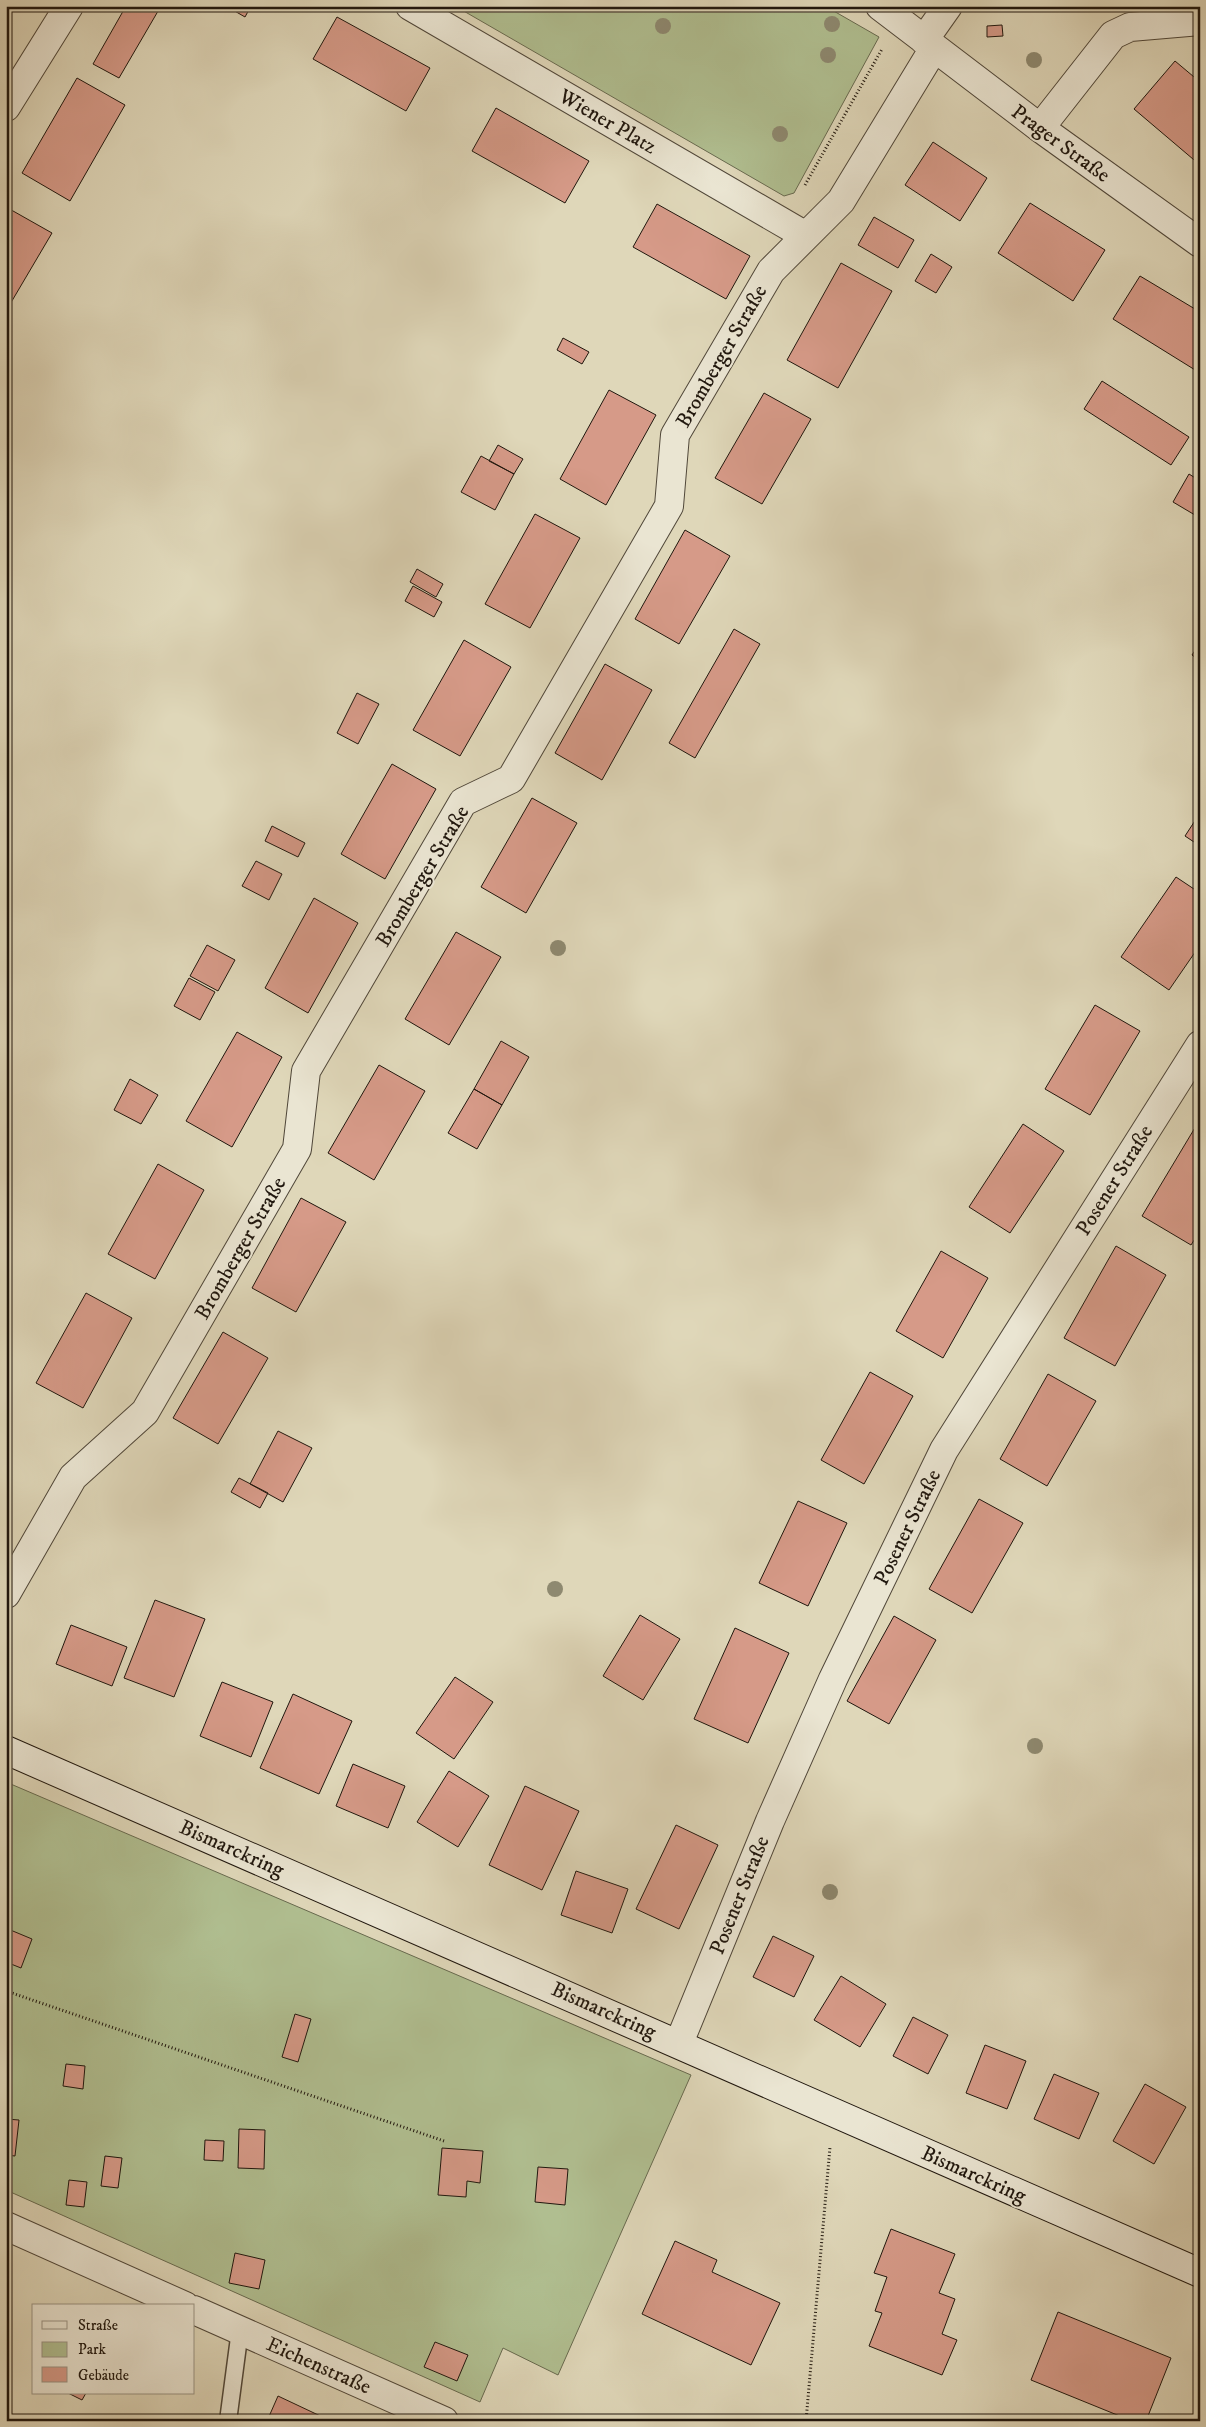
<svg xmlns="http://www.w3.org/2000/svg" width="1206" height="2427" font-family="'IM FELL DW Pica',serif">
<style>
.green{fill:#b0be90;stroke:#686a4f}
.building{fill:#d69a88;stroke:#20170e}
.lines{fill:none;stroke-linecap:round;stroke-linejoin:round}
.lane-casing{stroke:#504739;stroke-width:19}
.street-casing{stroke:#504739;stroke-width:30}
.secondary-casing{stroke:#20170e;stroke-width:30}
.path{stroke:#20170e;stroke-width:3;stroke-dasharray:1 2.5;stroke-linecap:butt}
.lane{stroke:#eae5d2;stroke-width:16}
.street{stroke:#eae5d2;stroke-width:28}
.secondary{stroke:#eae5d2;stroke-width:28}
.tree{fill:#8e8970}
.labels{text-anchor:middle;stroke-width:4;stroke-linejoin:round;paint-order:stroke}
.street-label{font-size:21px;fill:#20170e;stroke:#eae5d2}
</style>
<rect width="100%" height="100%" fill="#dfd7b9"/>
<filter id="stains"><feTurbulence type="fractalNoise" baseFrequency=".004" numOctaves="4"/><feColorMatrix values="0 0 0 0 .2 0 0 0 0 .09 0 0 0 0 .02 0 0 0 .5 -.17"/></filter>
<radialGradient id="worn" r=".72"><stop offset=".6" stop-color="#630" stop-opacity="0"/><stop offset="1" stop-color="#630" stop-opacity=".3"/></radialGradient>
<!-- green -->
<path class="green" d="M455 6H825L879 37 794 193 784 196Z
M6 1782 691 2075 558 2375 503 2348 480 2402 6 2190Z"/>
<!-- building -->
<path class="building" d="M126 6H161L119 78 93 64Z
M226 6H251L245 17Z
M337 17 430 68 406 111 313 59Z
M1002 25 1003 36 987 37V26Z
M1175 61 1200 82V165L1134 109Z
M77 78 125 105 70 201 22 173Z
M496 108 589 161 565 203 472 151Z
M933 142 987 178 960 221 905 185Z
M1030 203 1105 250 1073 301 998 253Z
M657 204 750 256 726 299 633 247Z
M6 207 52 233 6 311Z
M874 217 914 240 898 268 858 245Z
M931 254 952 267 936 293 915 281Z
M841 263 892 291 838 388 787 360Z
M1140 276 1200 312V373L1113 319Z
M563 338 589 352 582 364 557 350Z
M1102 381 1189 437 1171 465 1084 409Z
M609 390 656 415 606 505 560 479Z
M764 393 811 419 762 504 715 478Z
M498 445 523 459 514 474 489 461Z
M481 456 514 474 495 510 461 492Z
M1189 474 1200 481V518L1173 502Z
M535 514 580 538 530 628 485 604Z
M685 530 730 556 679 644 635 619Z
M417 569 443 584 436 597 410 582Z
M413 586 442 602 434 617 405 601Z
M734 629 760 644 695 758 669 743Z
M464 640 511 667 460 756 413 730Z
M1200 643V661L1192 655Z
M605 664 652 690 602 780 555 753Z
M357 693 379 704 358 744 337 733Z
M392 764 436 789 385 879 341 854Z
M532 798 577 823 526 913 481 887Z
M1200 813V846L1185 836Z
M272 826 305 843 298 857 265 841Z
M256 861 282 874 269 900 242 886Z
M1176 877 1200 893V945L1169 990 1121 957Z
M314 898 358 923 308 1013 265 988Z
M456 932 501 957 449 1045 405 1019Z
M207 945 235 960 218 991 190 976Z
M189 978 215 992 200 1020 174 1006Z
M1095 1005 1140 1031 1090 1115 1045 1089Z
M237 1032 282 1057 232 1147 186 1121Z
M501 1041 529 1057 502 1105 474 1089Z
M379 1065 425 1091 374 1180 328 1153Z
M130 1079 158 1095 141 1124 114 1110Z
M474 1089 502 1105 477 1149 448 1133Z
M1023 1124 1064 1151 1010 1233 969 1207Z
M1196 1126 1200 1129V1231L1191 1245 1142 1216Z
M158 1164 204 1190 155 1279 108 1254Z
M301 1198 346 1222 296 1312 252 1288Z
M1116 1246 1166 1275 1115 1366 1064 1338Z
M941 1251 988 1278 943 1358 896 1331Z
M86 1293 132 1318 83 1408 36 1383Z
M223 1332 268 1358 218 1444 173 1418Z
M870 1372 913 1396 864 1484 821 1460Z
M1048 1374 1096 1401 1047 1486 1000 1459Z
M278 1431 312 1448 283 1502 250 1484Z
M239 1478 268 1493 260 1508 231 1492Z
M979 1499 1023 1523 972 1613 929 1589Z
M798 1501 847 1523 808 1606 759 1583Z
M155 1600 205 1619 174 1697 124 1678Z
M640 1615 680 1639 643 1700 603 1676Z
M894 1616 936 1640 889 1724 847 1701Z
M71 1625 127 1647 112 1686 56 1664Z
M735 1628 789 1653 748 1743 694 1719Z
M455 1677 493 1702 454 1759 416 1733Z
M222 1682 273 1702 251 1757 200 1736Z
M293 1694 352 1721 319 1794 260 1768Z
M353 1764 405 1786 388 1828 336 1806Z
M449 1771 489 1796 458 1847 417 1822Z
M525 1786 579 1811 542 1890 489 1865Z
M676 1825 718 1845 679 1929 636 1909Z
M576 1871 628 1889 612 1933 561 1915Z
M8 1929 32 1939 21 1968 6 1962Z
M773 1936 814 1956 794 1997 753 1977Z
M841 1976 886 2004 860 2047 814 2020Z
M295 2014 311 2019 298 2062 282 2057Z
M913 2017 948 2035 928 2074 893 2056Z
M985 2045 1026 2061 1007 2109 966 2093Z
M66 2064 85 2066 83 2089 63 2086Z
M1054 2074 1099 2093 1079 2139 1034 2119Z
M1145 2084 1186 2107 1154 2164 1113 2141Z
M6 2119 19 2120 15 2156 6 2155Z
M239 2129 265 2130 264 2169 238 2168Z
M205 2140 224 2141 223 2161 204 2160Z
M442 2148 483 2151 480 2183 467 2181 466 2197 438 2195Z
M105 2156 122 2158 118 2188 101 2186Z
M538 2167 568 2169 565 2205 535 2202Z
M69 2180 87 2182 84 2207 66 2205Z
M891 2229 955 2254 939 2293 955 2299 942 2334 957 2340 942 2375 869 2346 882 2313 875 2311 887 2277 874 2273Z
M675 2241 717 2260 712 2272 780 2303 751 2365 642 2314Z
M235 2253 265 2260 259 2289 229 2283Z
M1058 2312 1171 2358 1146 2421H1132L1031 2380Z
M435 2342 468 2355 457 2381 424 2367Z
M68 2393H86L82 2400Z
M278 2396 331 2421H267Z
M1169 2417 1190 2421H1168Z"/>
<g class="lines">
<!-- lane casing -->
<g class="lane-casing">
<path id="lane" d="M228 2421 240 2330"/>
</g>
<!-- street casing -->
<g class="street-casing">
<path id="street" d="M410 6 806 236
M880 6 1040 128 1200 243
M924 40 948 6
M6 107 69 6
M1040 128 1113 35 1130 27 1200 21
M6 1594 73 1477 145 1412 297 1149 306 1071 463 802 511 779 669 506 675 435 771 271 841 201 934 48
M679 2043 770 1821 833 1679 944 1450 1200 1045
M6 2226 185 2306
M194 2310 444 2421"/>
</g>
<!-- secondary casing -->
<g class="secondary-casing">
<path id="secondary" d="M6 1750 1200 2273"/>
</g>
<!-- path -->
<path class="path" d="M805 185 882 49
M6 1991 444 2141
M806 2421 830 2147"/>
<!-- lane -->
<use href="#lane" class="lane"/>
<!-- street -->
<use href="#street" class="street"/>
<!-- secondary -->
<use href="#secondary" class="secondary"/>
</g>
<!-- trees -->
<g class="tree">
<circle cx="832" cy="24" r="8"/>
<circle cx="663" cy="26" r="8"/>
<circle cx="828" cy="55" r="8"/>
<circle cx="1034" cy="60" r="8"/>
<circle cx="780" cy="134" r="8"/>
<circle cx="558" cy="948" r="8"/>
<circle cx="555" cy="1589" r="8"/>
<circle cx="1035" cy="1746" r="8"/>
<circle cx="830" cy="1892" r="8"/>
</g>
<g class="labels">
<!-- street labels -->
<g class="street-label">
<text transform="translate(608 121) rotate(30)" y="7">Wiener Platz</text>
<text transform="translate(1061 143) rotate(36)" y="7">Prager Straße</text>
<text transform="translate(721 356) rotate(-60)" y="7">Bromberger Straße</text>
<text transform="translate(422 876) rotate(-59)" y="7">Bromberger Straße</text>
<text transform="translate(1114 1180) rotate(-58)" y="7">Posener Straße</text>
<text transform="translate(240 1248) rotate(-60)" y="7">Bromberger Straße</text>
<text transform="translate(907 1527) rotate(-64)" y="7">Posener Straße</text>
<text transform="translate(232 1848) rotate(24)" y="7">Bismarckring</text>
<text transform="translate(739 1895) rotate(-68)" y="7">Posener Straße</text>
<text transform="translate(604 2010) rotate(24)" y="7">Bismarckring</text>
<text transform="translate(974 2174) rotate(24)" y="7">Bismarckring</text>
<text transform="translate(319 2365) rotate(24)" y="7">Eichenstraße</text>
</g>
</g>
<!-- margin -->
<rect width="1206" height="2427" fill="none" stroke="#dfd7b9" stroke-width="25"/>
<rect x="8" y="8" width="1191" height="2412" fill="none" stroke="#20170e" stroke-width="2.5"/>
<rect x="12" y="12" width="1181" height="2402" fill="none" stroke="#20170e"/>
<!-- legend -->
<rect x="32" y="2304" width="162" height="90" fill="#eae5d2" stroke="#999384"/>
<rect x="42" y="2321" width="25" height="8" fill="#eae5d2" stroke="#999384"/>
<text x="78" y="2330" font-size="15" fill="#20170e">Straße</text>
<rect x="42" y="2342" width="25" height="15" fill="#b0be90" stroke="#999384"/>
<text x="78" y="2354" font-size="15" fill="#20170e">Park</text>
<rect x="42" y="2367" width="25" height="15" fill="#d69a88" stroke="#999384"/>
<text x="78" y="2380" font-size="15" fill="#20170e">Gebäude</text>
<rect width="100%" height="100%" filter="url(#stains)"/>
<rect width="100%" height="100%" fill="url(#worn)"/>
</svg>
